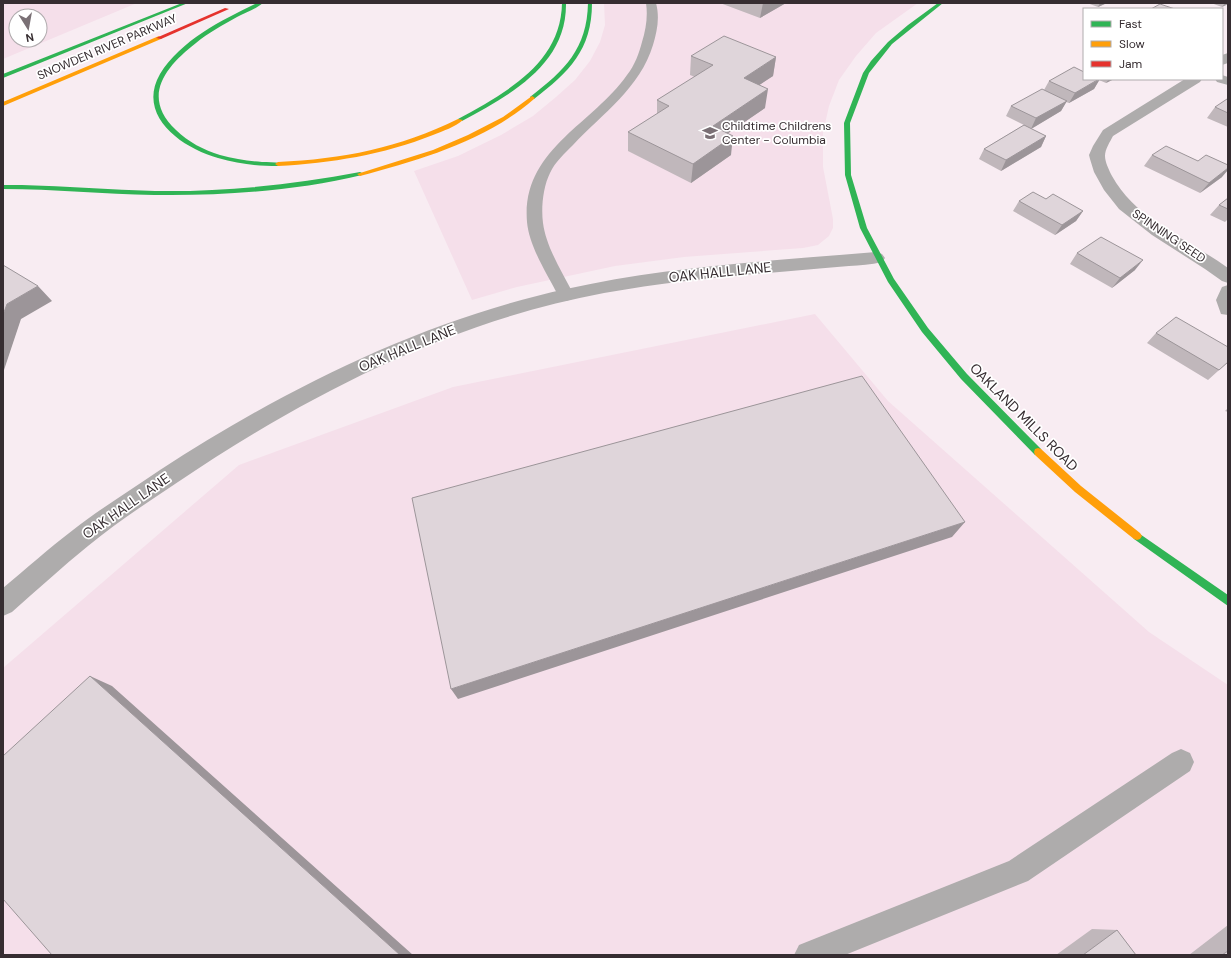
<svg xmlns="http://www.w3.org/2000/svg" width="1231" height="958" font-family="'DM Sans',sans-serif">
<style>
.built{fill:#f5dfea;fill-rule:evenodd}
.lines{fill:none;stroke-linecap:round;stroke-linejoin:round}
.lane{fill:#aeacac;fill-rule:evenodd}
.street{fill:#aeacac;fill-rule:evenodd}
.fast{fill:#30b455;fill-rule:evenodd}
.slow{fill:#ff9f0a;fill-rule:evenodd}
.jam{fill:#e5322d;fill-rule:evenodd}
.wall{fill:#c0b7bb}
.shaded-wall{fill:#9c9599}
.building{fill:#dfd5da;stroke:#9c9599}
.labels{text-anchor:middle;stroke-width:3.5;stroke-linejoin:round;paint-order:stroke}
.far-street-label{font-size:12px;fill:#362d31;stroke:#fff}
.far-poi-label{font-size:12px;fill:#362d31;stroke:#fff;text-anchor:start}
.street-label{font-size:14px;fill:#362d31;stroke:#fff}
</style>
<rect width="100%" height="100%" fill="#f8ecf2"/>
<!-- built -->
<path class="built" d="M3 3H137L3 59ZM16 16H40V40H16Z
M604 3H918L876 33 856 56 839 80 829 106 823 133V167L833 219V228L829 236 818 245 803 248 684 257 615 266 517 287 472 300 414 171 458 156 501 135 533 116 556 97 575 80 590 61 600 42 605 25Z
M815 314 888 401 1149 632 1228 685V955H3V668L239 465 453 387Z"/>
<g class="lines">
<!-- lane -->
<path class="lane" d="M646 3H656C660 18 657 31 653 45 640 88 603 113 573 145 565 153 555 162 550 173 543 187 541 208 543 223 546 247 563 274 574 295L572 299 566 301 560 299 558 295C547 274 529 246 527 222 521 150 592 125 627 75 635 65 639 53 642 42 646 29 648 16 646 3Z
M1181 749 1190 753 1194 762 1190 771 1028 881 845 955H794L799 945 1009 861 1172 753Z"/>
<!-- street -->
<path class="street" d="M1228 53V63L1222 65V55Z
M1222 75 1228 77V85L1217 82 1215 79H1222Z
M1185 79H1202L1200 82 1113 136C1110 142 1105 149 1105 156 1105 162 1109 170 1112 176 1137 221 1188 239 1228 268V283L1222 281 1205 269 1152 235 1119 209 1104 190 1094 172 1090 159 1089 155 1093 146 1103 130Z
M876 252 882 254 885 258 882 262C871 265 860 265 849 266 829 268 810 269 791 271 728 276 666 282 604 293 448 322 305 396 175 484 145 504 116 523 88 546 62 567 37 590 12 612L3 616V588C26 569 49 548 73 530 101 508 131 490 160 470 285 389 420 321 566 289 668 266 772 261 876 252Z
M1228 285V315L1221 314 1216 300 1222 287Z"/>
<!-- fast -->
<path class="fast" d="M182 3H188L3 78V74Z
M257 3H263C256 9 245 13 237 17 223 25 208 33 196 43 165 67 141 97 176 130 188 142 204 150 220 155 234 159 248 161 262 162 268 162 274 162 280 163V165L278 166C257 166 238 164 218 158 182 148 136 116 160 74 181 40 222 20 257 3Z
M562 3H566C567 65 510 95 462 121H458V119C505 93 561 64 562 3Z
M588 3H592C592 50 569 72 534 99H530V97C565 70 587 49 588 3Z
M938 3H943L892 44 869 73 850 123 851 175 867 228 894 279 928 328 967 374 1041 449 1042 452 1041 455H1035L961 379 922 332 888 282 860 228 845 175 844 123 863 73 871 61 888 42 908 25Z
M360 172 362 173V175C295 191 223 196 154 195 104 194 54 189 3 189V185H22C67 186 111 190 155 191 224 192 292 185 360 172Z
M1137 532 1228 595V606L1134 539 1132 536 1134 533Z"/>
<!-- slow -->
<path class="slow" d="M159 36 162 38 161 39 3 106V102Z
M532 96 535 98 534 99C486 141 420 160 360 176L357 174 433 150 468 135 503 117Z
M458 119 463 120C455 127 443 131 433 135 383 155 331 163 278 166L275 164 278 162C343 159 399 148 458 119Z
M1038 448 1041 449 1081 486 1140 533 1142 536 1140 539 1137 540 1134 539 1075 492 1035 455 1034 452 1035 449Z"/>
<!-- jam -->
<path class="jam" d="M225 8 229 9 161 39 156 38Z"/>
</g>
<!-- wall -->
<path class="wall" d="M720 3H786L760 18Z
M1087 3H1107L1098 7Z
M1211 3H1228V4L1222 7Z
M691 56 776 57 773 76 759 85 765 108 728 133 731 155 691 183 628 151V132L657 114V100L695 77 690 75Z
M1084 79H1114L1106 83 1099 80 1094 89 1069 103 1066 102 1061 111 1031 129 1046 136 1041 147 1001 171 979 159 984 149 1024 125 1006 116 1011 106 1044 90 1049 81Z
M1228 100V127L1207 118 1215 107Z
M1152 155 1198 161 1222 177 1200 193 1144 166Z
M1228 198V220H1227L1225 222 1210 215 1219 205Z
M1046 199 1083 211 1076 221 1055 235 1013 211 1019 201Z
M1077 253 1135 270 1112 288 1070 264Z
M1156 333 1228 362 1208 380 1147 343Z
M1228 408V412L1225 411Z
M1228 925V955H1189Z
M1092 929 1117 930 1136 955H1056Z"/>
<!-- shaded-wall -->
<path class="shaded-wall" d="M763 3H786L760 18Z
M1100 3H1107L1098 7Z
M1225 3H1228V4L1222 7Z
M776 57 773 76 741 97 744 78Z
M1100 79 1094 89 1069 103 1075 93Z
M1109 79H1114L1106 83Z
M768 89 765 108 711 145 713 126Z
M1067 101 1061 111 1031 129 1036 118Z
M733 136 731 155 691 183 693 164Z
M1046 136 1041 147 1001 171 1006 160Z
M1228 168V170L1222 177 1200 193 1209 183Z
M1083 211 1076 221 1055 235 1062 225Z
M1143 260 1135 270 1112 288 1120 278Z
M38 286 52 301 21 319 3 373V315L7 304Z
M965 522 952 537 458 699 451 689Z
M90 676 112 686 413 955H400Z"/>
<!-- building -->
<path class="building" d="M1160 4 1175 9H1151Z
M724 36 776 57 744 78 768 89 713 126 733 136 693 164 628 132 669 106 657 100 713 65 691 56Z
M1074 67 1084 72V79H1099L1075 93 1049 81Z
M1042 89 1067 101 1036 118 1011 106Z
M1227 99 1228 100V113L1215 107Z
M1024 125 1046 136 1006 160 984 149Z
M1166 146 1198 161 1206 155 1228 165V168L1209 183 1152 155Z
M1033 192 1046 199 1053 194 1083 211 1062 225 1019 201Z
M1228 198V209L1219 205Z
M1101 237 1143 260 1120 278 1077 253Z
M3 265 38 286 7 304 3 315Z
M1176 317 1228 347V362L1219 370 1156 333Z
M862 376 965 522 451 689 412 498Z
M90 676 400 955H52L3 899V756Z
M1117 930 1136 955H1083Z
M1228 951V955H1222Z"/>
<!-- icons -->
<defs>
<g id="school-bare" transform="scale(1.2)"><path d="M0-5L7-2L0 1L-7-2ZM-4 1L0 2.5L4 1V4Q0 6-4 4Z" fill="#7a7075" stroke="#fff" stroke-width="2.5" paint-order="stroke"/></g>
</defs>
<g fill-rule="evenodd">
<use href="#school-bare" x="710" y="133"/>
</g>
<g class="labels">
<!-- far-street labels -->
<g class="far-street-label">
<text transform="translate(107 47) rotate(-23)" y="4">SNOWDEN RIVER PARKWAY</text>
<text transform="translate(1169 236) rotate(34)" y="4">SPINNING SEED</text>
</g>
<!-- far-poi labels -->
<g class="far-poi-label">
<text x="722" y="130">Childtime Childrens<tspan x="722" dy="14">Center - Columbia</tspan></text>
</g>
<!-- street labels -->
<g class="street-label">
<text transform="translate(720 272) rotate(-6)" y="5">OAK HALL LANE</text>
<text transform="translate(407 348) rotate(-22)" y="5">OAK HALL LANE</text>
<text transform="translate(1024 417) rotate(45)" y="5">OAKLAND MILLS ROAD</text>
<text transform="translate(126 506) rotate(-35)" y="5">OAK HALL LANE</text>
</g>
</g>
<!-- border -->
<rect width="1231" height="958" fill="none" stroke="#362d31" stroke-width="8"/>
<!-- legend -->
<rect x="1083" y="8" width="140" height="72" fill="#ffffff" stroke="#afabad"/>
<rect x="1091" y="21" width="20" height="6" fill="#30b455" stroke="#afabad"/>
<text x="1119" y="28" font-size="12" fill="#362d31">Fast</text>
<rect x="1091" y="41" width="20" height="6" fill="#ff9f0a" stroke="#afabad"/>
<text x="1119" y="48" font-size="12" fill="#362d31">Slow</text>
<rect x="1091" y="61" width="20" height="6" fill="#e5322d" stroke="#afabad"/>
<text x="1119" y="68" font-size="12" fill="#362d31">Jam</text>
<!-- north arrow -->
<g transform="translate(28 28) rotate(169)"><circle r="19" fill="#ffffff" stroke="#afabad"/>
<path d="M0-3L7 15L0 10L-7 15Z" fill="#7a7075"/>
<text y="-6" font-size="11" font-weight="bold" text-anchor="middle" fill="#362d31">N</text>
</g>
</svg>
